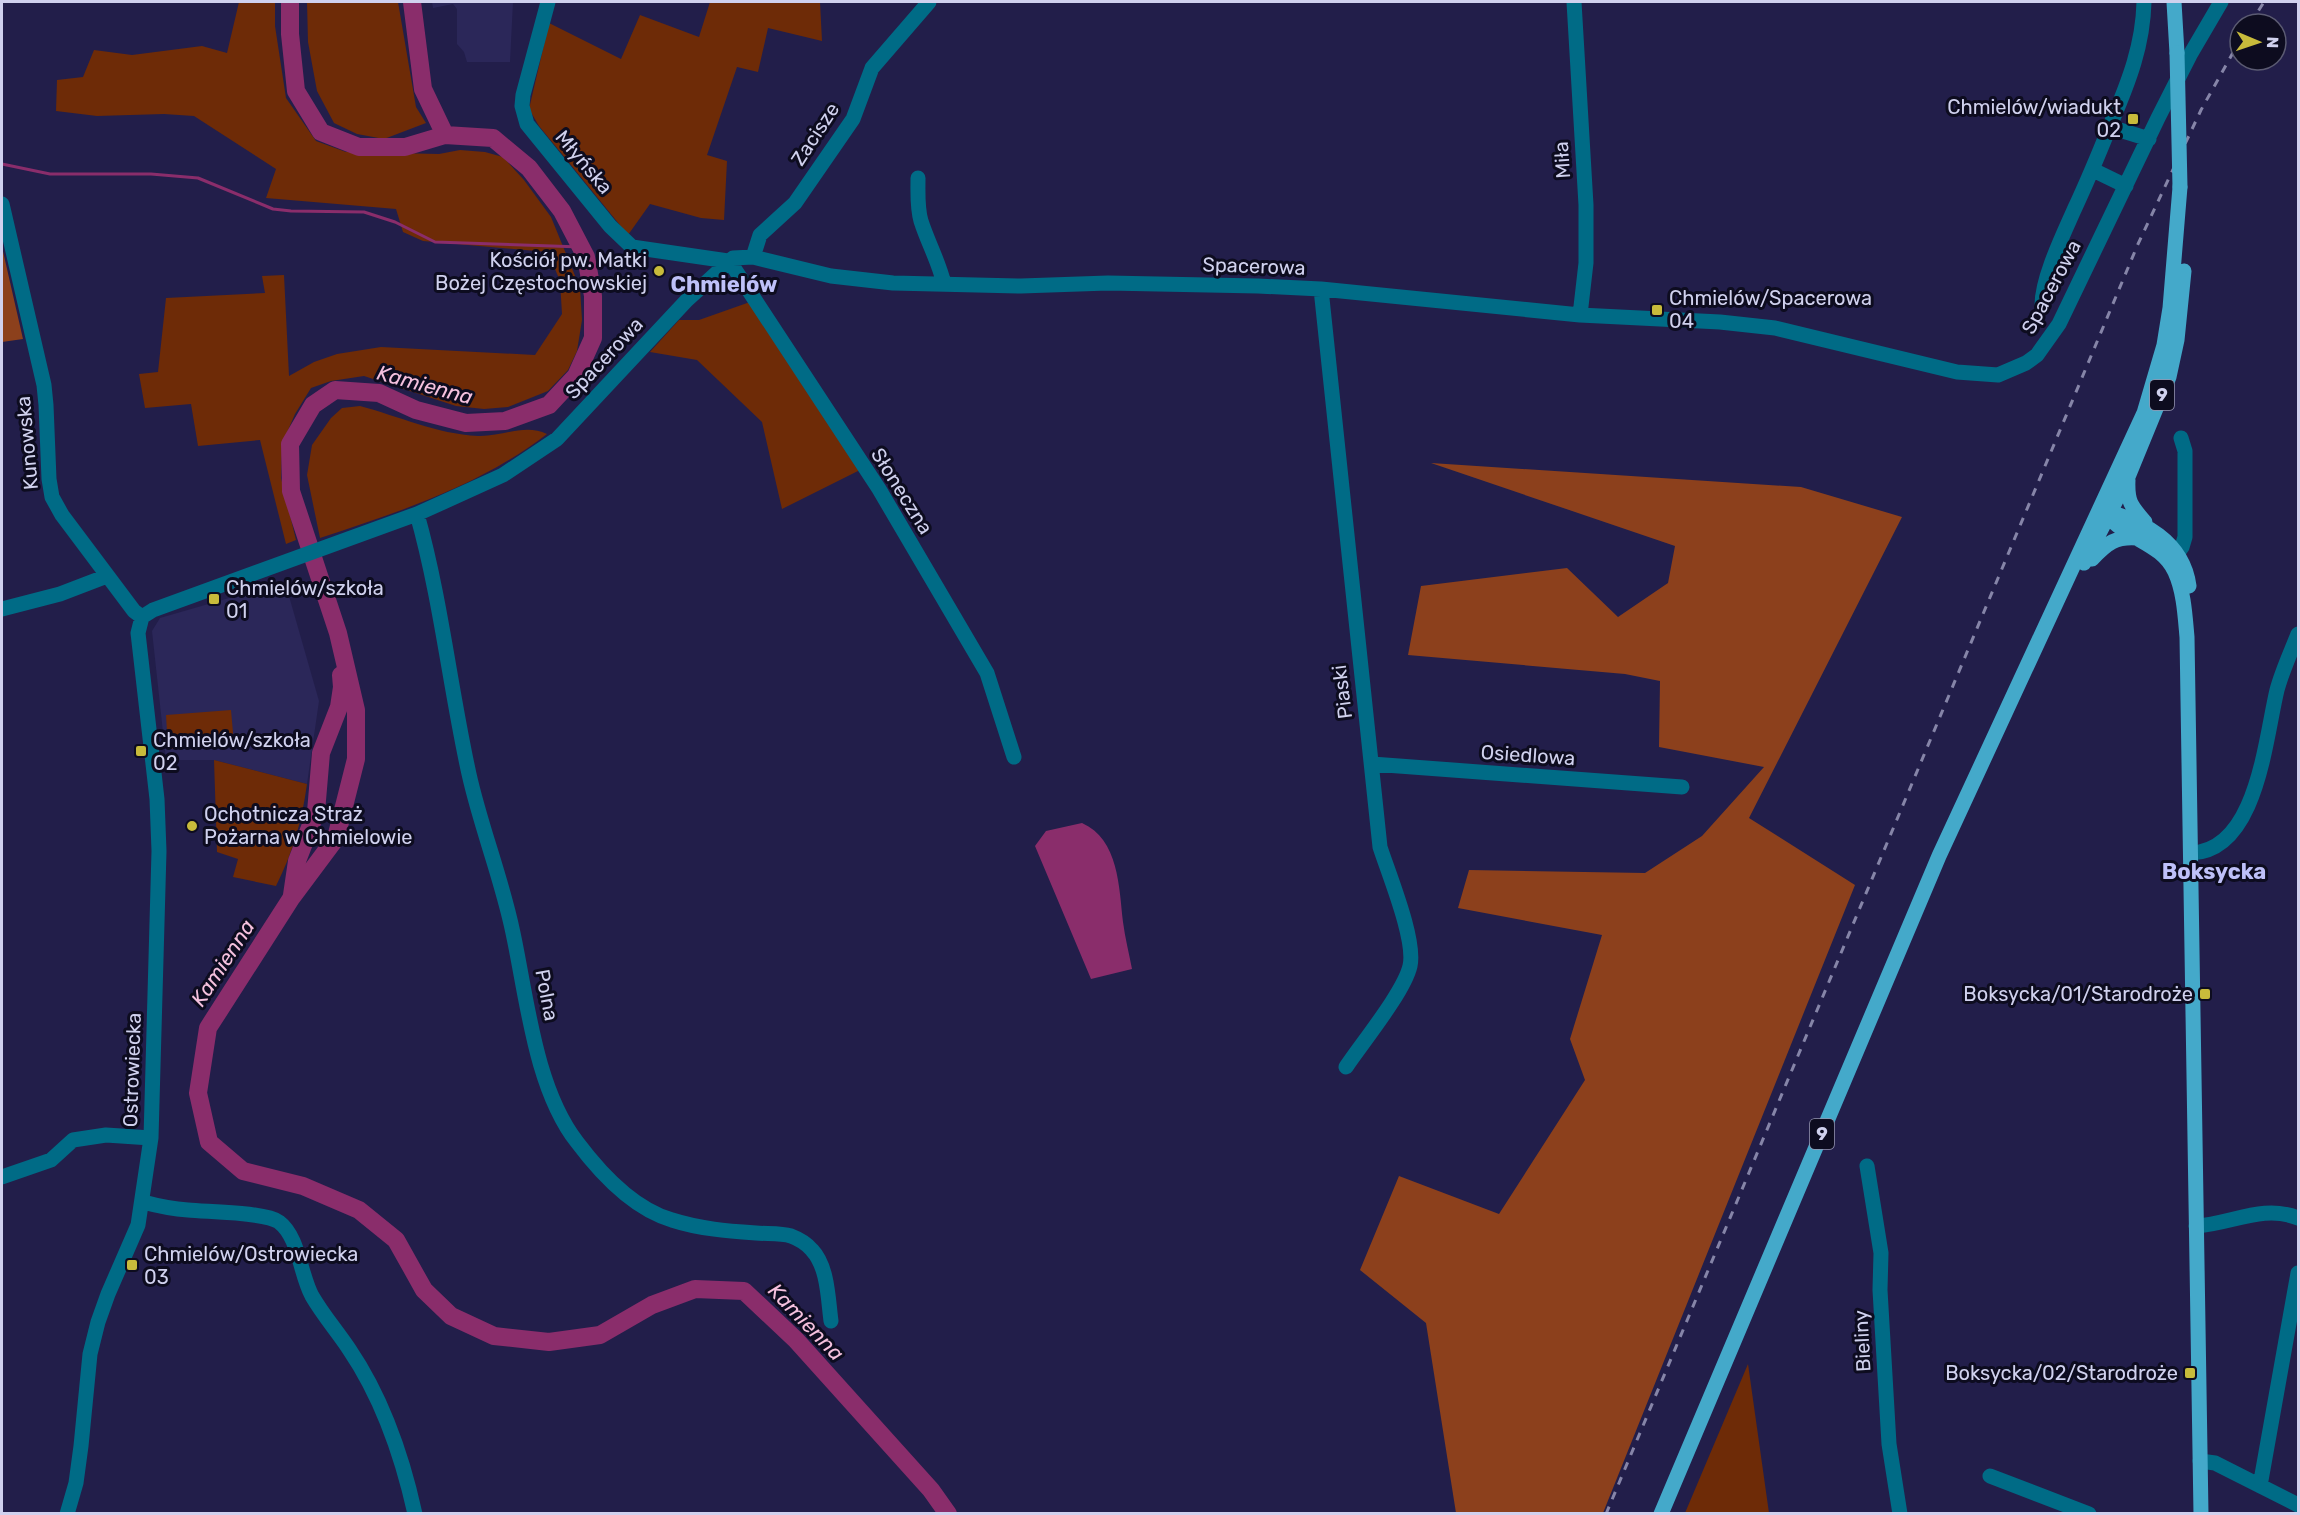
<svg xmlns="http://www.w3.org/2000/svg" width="2300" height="1515" font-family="Rubik,sans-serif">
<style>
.built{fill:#2b2759}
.green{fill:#6e2b07}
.forest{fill:#8c401c}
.water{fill:#8a2d6b}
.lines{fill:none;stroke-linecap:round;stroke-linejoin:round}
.stream{stroke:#8a2d6b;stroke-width:3}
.river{stroke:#8a2d6b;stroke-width:18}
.minor{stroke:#006b86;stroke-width:15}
.major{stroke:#44a9ca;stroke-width:15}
.rail{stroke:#8685a8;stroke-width:3;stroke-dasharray:8 8;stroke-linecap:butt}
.major-bridge{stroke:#44a9ca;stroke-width:15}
.poi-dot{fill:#c8bb3b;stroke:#0d0c1f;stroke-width:2}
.labels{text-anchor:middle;stroke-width:6;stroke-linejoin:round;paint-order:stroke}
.shield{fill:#0d0c1f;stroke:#9696b0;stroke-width:1.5}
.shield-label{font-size:18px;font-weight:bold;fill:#d0d1ee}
.poi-label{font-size:20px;fill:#d0d1ee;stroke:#0d0c1f;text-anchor:start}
.street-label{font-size:20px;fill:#d0d1ee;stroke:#0d0c1f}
.water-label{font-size:21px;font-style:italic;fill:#f5c1de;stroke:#0d0c1f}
.quarter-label{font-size:22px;font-weight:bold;fill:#bec0f8;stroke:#0d0c1f}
</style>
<rect width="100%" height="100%" fill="#221e4a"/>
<!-- built -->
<path class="built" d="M432 2H513L510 62H467L464 52 457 44V9L453 4 433 8Z
M285 582 319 701 307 784 214 760H166L152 631 160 618Z"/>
<!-- green -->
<path class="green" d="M239 2H275V26L286 98 316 141 346 152 439 154 460 150 485 152 503 157 524 180 551 217 580 288 582 320 577 351 568 370 548 391 508 407 484 409 456 406 364 376 331 381 311 388 295 414 282 444 281 478 296 540 286 544 260 440 198 446 191 404 145 408 139 374 158 372 166 298 265 293 262 276 284 275 289 376 314 362 337 354 381 347 535 355 562 314 560 281 548 252 423 241 403 232 396 209 266 198 276 169 194 116 164 114 97 116 56 111 57 80 83 77 94 50 132 55 202 46 227 53Z
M307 2H398L416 107 426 123 384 139 357 134 334 123 317 91 308 42Z
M710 2H820L822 41 768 28 758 72 737 67 707 155 727 161 724 220 701 218 650 204 628 235 539 126 529 109 549 23 621 59 640 15 699 37Z
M750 302 860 470 782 509 762 422 697 360 650 352 679 320H699Z
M360 406C398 416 437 434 478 436 501 437 525 423 547 434 478 487 401 511 320 538L307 475 312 445 331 418 342 408Z
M231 710 234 744 168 749 166 715Z
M214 760 307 784C302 821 293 852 276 886L233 877 238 859 217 852Z
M1748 1364 1769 1513H1685Z"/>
<!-- forest -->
<path class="forest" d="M2 247 23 339 2 342Z
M1431 463 1801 487 1902 517 1749 818 1855 885 1603 1513H1456L1426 1323 1360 1270 1399 1176 1499 1214 1585 1080 1570 1039 1602 935 1458 908 1469 870 1645 873 1702 836 1764 767 1659 747 1660 681 1625 674 1408 655 1421 586 1567 568 1618 617 1668 583 1675 546Z"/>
<!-- water -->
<path class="water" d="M1082 823C1119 839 1119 888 1123 922 1125 938 1129 953 1132 969L1091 979 1035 846 1046 831Z"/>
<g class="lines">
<!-- stream -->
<path class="stream" d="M2 164 50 174H151L198 178 273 209 291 211 364 212 395 222 435 242 581 247"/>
<!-- river -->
<path class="river" d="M290 2V34L296 91 321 132 359 147H405L445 135
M412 2 423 89 445 135 493 138 529 168 562 211 586 257 593 296V338L576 376 549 405 505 421 466 423 416 410 379 393 335 390 313 405 290 444 291 491 338 633 356 710V759L336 838 292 897 208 1028 198 1093 209 1142 243 1171 303 1186 359 1210 396 1240 424 1290 451 1316 494 1336 549 1342 600 1335 652 1305 695 1289 744 1291 796 1340 931 1490 948 1514
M292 895 297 861 316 812 321 753 339 707 342 687 341 675"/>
<!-- minor -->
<path class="minor" d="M548 2 523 95 522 106 527 124 610 226 632 247 728 261 734 268 879 489 987 673 1014 757
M1574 2 1586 205V263L1580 315
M2110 127 2149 139
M2093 170 2126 186
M918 178C918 192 917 208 921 221 928 243 939 262 944 284
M2 204 44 385 46 405 49 479 52 497 62 515 134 611 142 617
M753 257 760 235 795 203 853 119 872 68 929 2
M1321 289 1380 847C1389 875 1416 940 1410 966 1404 992 1362 1043 1346 1067
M2042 305C2042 278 2063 235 2074 210 2088 180 2100 151 2112 121 2129 81 2143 45 2144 2
M417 514C441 599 450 688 469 774 481 828 502 879 513 933 527 998 535 1088 577 1142 601 1174 634 1209 672 1220 700 1229 728 1231 756 1233 767 1234 781 1233 791 1236 799 1239 807 1244 812 1250 828 1267 828 1299 831 1321
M2170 563 2182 547 2185 537V451L2181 438
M2 609 60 594 107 576
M142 617 153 610 417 514 503 475 557 439 687 300 733 258 753 257 831 276 893 283 1021 286 1108 283 1258 286 1321 289 1580 315 1720 322 1775 328 1957 372 1998 375 2026 363 2037 355 2059 324 2158 118 2190 55 2221 2
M1372 764 1682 787
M2191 853C2257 851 2265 740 2277 690 2282 671 2291 652 2298 634
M1867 1166 1881 1253 1880 1290 1889 1444 1900 1514
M2 1177 51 1160 73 1140 106 1135 151 1138
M143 1202C158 1206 173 1209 188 1210 208 1212 265 1212 279 1222 299 1237 300 1274 312 1296 323 1315 337 1331 349 1349 383 1399 402 1455 415 1514
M2196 1226C2231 1224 2263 1204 2298 1218
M2200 1461 2215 1463 2298 1505
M1990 1476 2089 1514
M2260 1486 2298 1273
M67 1514 76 1483 81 1446 90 1354 98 1322 108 1294 138 1225 151 1138 159 851 157 799 138 633 142 617"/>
<!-- major -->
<path class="major" d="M2174 2 2177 53
M2128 480C2127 502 2131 506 2145 522
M2100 509C2108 516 2115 525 2125 531 2143 543 2165 550 2175 572 2184 592 2185 615 2187 637L2201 1514
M2103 510C2143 521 2183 541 2189 586
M2092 559C2107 543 2116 536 2138 538
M2084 563 2128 477 2169 377 2177 340 2184 271
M1661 1514 1939 856 2144 413 2164 345 2170 308 2180 187"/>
<!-- rail -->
<path class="rail" d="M2250 24 2264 2
M1606 1514 2138 244 2201 110 2240 40"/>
<!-- major-bridge -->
<path class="major-bridge" d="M2177 53 2180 187"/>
</g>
<!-- markers -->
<g class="poi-dot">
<rect x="2127" y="113" width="12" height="12" rx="3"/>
<circle cx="659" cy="271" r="6"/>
<rect x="1651" y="304" width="12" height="12" rx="3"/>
<rect x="208" y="593" width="12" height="12" rx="3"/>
<rect x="135" y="745" width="12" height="12" rx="3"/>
<circle cx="192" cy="826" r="6"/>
<rect x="2199" y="988" width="12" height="12" rx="3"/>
<rect x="126" y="1259" width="12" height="12" rx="3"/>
<rect x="2184" y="1367" width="12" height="12" rx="3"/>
</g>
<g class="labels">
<!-- shield labels -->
<g class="shield">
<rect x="2150" y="380" width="24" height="30" rx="4.5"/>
<rect x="1810" y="1119" width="24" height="30" rx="4.5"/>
</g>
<g class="shield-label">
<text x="2162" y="401">9</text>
<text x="1822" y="1140">9</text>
</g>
<!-- poi labels -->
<g class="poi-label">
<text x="2121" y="114" text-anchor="end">Chmielów/wiadukt<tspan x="2121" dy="23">02</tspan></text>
<text x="647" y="267" text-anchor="end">Kościół pw. Matki<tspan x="647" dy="23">Bożej Częstochowskiej</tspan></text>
<text x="1669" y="305">Chmielów/Spacerowa<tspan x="1669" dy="23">04</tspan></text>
<text x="226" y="595">Chmielów/szkoła<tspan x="226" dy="23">01</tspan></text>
<text x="153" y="747">Chmielów/szkoła<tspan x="153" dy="23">02</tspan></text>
<text x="204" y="821">Ochotnicza Straż<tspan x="204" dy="23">Pożarna w Chmielowie</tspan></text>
<text x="2193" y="1001" text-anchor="end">Boksycka/01/Starodroże</text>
<text x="144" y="1261">Chmielów/Ostrowiecka<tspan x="144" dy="23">03</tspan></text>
<text x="2178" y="1380" text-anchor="end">Boksycka/02/Starodroże</text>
</g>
<!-- street labels -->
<g class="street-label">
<text transform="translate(815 134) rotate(-57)" y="7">Zacisze</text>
<text transform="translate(1562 160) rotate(-94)" y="7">Miła</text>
<text transform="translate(584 162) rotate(50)" y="7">Młyńska</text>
<text transform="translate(1254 266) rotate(2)" y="7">Spacerowa</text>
<text transform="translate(2051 287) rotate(-62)" y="7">Spacerowa</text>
<text transform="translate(604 358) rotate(-47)" y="7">Spacerowa</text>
<text transform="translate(27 443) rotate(-95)" y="7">Kunowska</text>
<text transform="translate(902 491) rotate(58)" y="7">Słoneczna</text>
<text transform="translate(1342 692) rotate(-97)" y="7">Piaski</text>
<text transform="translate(1528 755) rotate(4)" y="7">Osiedlowa</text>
<text transform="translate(547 995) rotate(79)" y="7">Polna</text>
<text transform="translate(132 1070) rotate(-88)" y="7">Ostrowiecka</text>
<text transform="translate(1862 1341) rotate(-93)" y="7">Bieliny</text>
</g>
<!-- water labels -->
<g class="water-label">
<text transform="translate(425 385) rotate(15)" y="7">Kamienna</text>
<text transform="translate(223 963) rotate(-57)" y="7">Kamienna</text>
<text transform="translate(806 1322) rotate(46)" y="7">Kamienna</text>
</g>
<!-- quarter labels -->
<g class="quarter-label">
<text x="724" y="292">Chmielów</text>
<text x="2214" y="879">Boksycka</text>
</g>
</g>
<!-- border -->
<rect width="2300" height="1515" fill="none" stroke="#d0d1ee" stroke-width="6"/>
<!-- north arrow -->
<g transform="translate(2258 42) rotate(92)"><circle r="28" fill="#0d0c1f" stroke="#5b5b72" stroke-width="1.5"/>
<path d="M0-4.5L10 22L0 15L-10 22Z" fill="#c8bb3b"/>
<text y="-9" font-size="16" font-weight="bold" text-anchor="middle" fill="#d0d1ee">N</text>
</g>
</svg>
